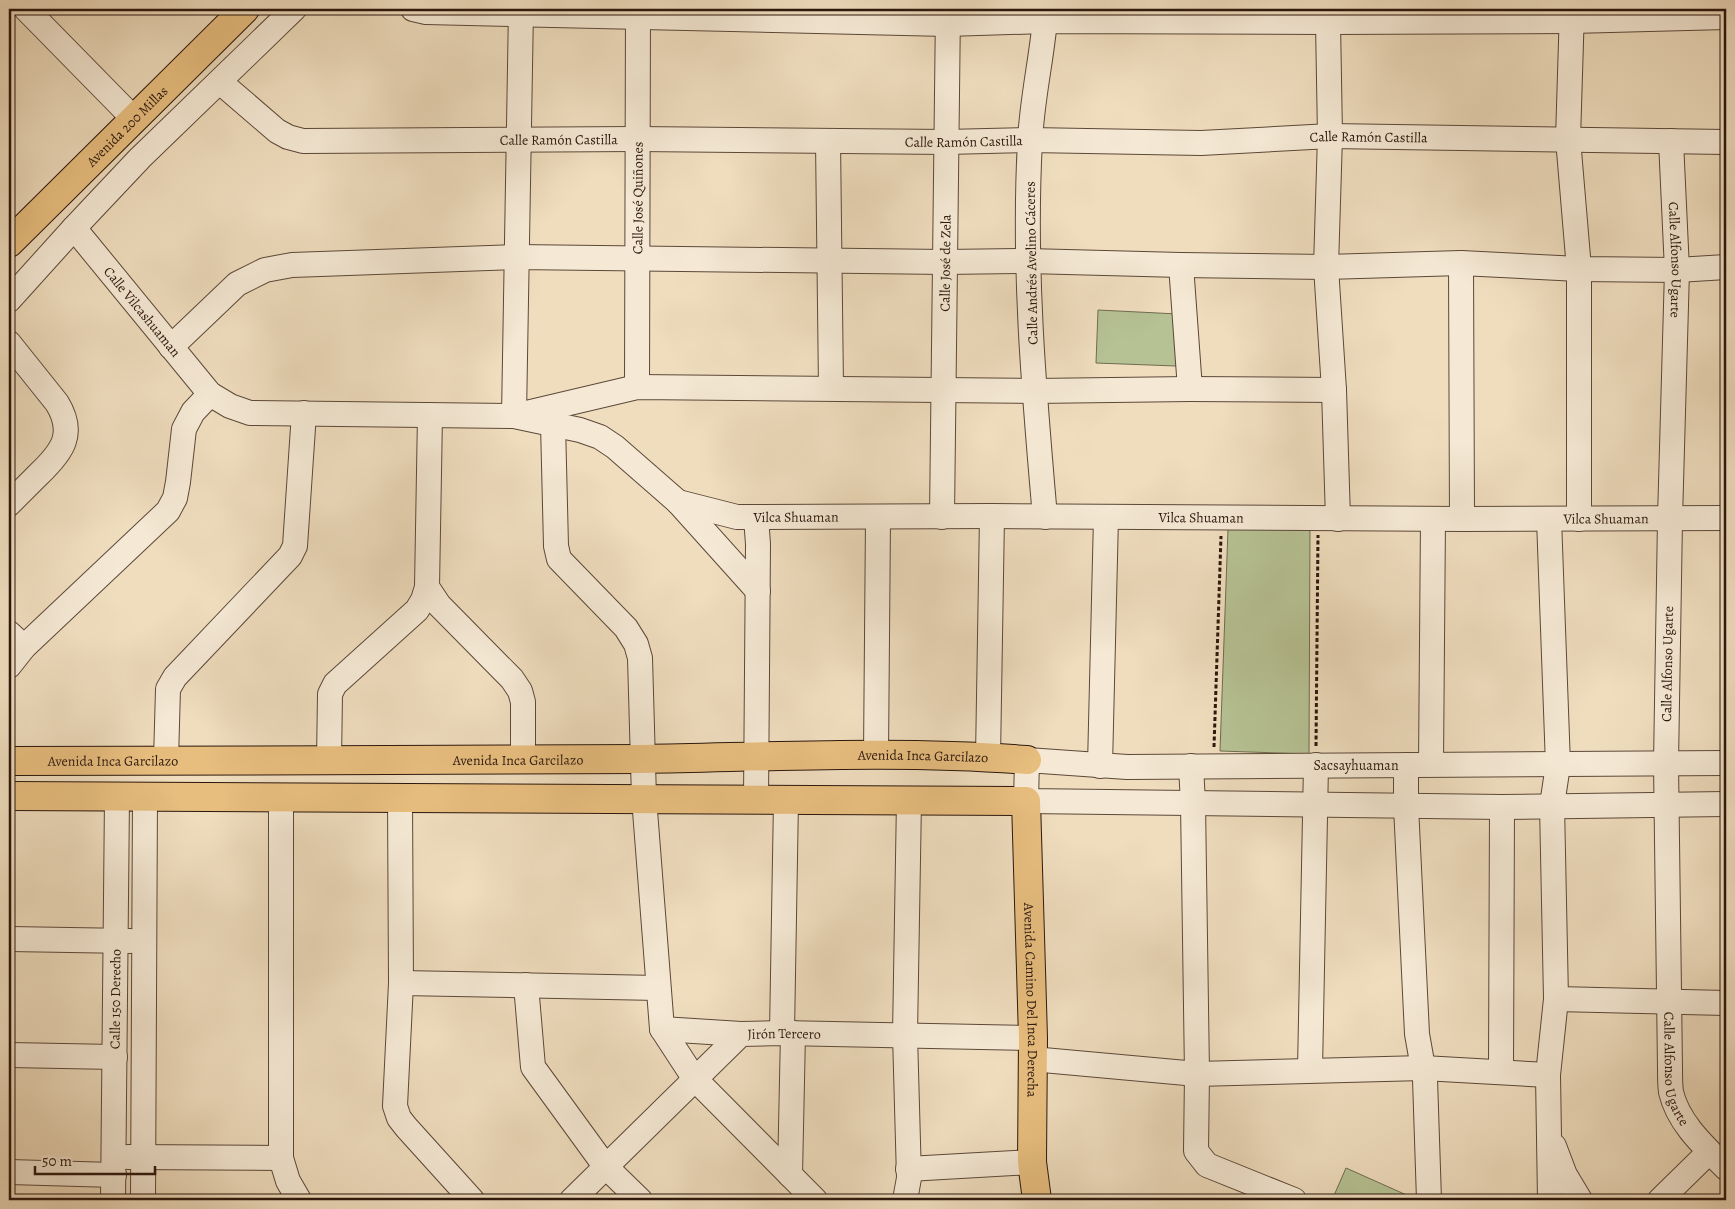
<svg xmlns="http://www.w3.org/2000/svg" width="1735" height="1209" font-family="Alegreya,serif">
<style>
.green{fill:#b6c294;stroke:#706c50}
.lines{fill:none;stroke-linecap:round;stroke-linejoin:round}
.minor-casing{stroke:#5c4839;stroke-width:26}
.major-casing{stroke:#2b170d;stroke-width:30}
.path{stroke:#2b170d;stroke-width:3;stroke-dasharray:4 2.5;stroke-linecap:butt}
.minor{stroke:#f5e9d5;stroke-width:24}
.major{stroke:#e8be7f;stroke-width:28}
.labels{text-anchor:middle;stroke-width:4.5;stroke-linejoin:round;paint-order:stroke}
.street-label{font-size:14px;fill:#2b170d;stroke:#f5e9d5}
</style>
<rect width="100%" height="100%" fill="#efddbe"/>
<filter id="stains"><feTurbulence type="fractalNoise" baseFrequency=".004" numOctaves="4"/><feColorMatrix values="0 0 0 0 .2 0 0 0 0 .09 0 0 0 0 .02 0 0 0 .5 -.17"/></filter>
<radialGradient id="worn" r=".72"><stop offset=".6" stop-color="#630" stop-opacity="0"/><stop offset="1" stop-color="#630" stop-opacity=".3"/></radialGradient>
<!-- green -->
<path class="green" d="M1098 310 1178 314 1176 366 1096 363Z
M1310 528 1309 754 1220 751 1228 529Z
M1346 1168 1411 1197 1409 1200H1332Z"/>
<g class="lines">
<!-- minor casing -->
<g class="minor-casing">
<g id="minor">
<path d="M26 9 134 119"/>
<path d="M413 9 426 12 947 24 1045 21 1328 22 1572 21 1726 17"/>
<path d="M521 9 514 416 637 387 1034 391 1190 389 1334 390"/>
<path d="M1572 9 1568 139 1579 269V519"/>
<path d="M1328 22 1330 136 1326 267 1334 390 1338 519"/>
<path id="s1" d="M220 82 277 131 288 137 303 141 637 139 946 142 1030 140 1201 143 1330 136 1726 142"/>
<path d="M828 141 831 388"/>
<path id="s2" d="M1671 141 1677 270 1670 519 1666 764 1670 1069C1670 1076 1670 1085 1671 1092 1678 1123 1705 1147 1726 1168"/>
<path id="s3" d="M74 228 210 394 230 406 250 413 514 416 580 430 600 437 615 447 678 502 758 591"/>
<path d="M1461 263 1462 519"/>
<path d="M1181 265 1190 389"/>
<path d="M9 300 74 228 140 158 294 9"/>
<path d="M9 343 57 403C76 434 62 452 39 474 29 484 19 494 9 504"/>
<path d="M171 347 237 284 265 270 292 265 516 257 945 262 1028 261 1181 265 1326 267 1461 263 1579 269 1677 270 1726 267"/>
<path id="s4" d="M637 387 638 9"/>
<path d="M430 415 427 587 439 605 512 679 520 691 523 702V759"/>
<path d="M553 424 556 546 559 559 626 628 636 644 640 658 644 798 662 1029 694 1078 815 1200"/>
<path id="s5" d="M678 502 737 517 992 516 1462 519 1726 518"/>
<path d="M756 517 758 544 756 800"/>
<path id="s6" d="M942 517 948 9"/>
<path d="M1045 517C1034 392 1023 266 1030 141 1032 97 1043 53 1046 9"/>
<path d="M1549 519 1558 765 1552 805 1556 999 1548 1075 1550 1200"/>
<path d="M9 633 24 647"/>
<path d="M9 666 24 647 168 511 175 498 178 482 184 429 193 412 210 394"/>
<path d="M876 755 878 517"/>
<path d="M988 757 992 516"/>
<path d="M166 760 168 689 175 677 290 556 295 546 304 413"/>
<path d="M329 760 330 694 335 684 417 610 423 600 427 587"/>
<path d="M1726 763 1127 767 1027 760 1026 801 1502 807 1726 804"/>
<path d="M1431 764 1433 519"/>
<path d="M1406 765V806L1417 1034 1425 1079 1429 1200"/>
<path d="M1100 766 1106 517"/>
<path d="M1191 766 1193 803 1197 1074 1196 1151 1207 1165 1294 1200"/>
<path d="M281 797V1158L288 1181 299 1200"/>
<path d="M400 798 401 983 395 1106 399 1118 406 1127 472 1200"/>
<path d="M9 939 130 941"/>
<path d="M401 983 658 988"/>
<path d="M526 985 533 1067 605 1166 640 1200"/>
<path d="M1556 999 1726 1003"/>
<path d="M662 1029 741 1034"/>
<path d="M782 1033 786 800"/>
<path d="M9 1055 115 1057"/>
<path d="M1032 1059 1197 1074 1423 1068 1548 1075"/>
<path d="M1310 1070 1316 765"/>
<path d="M1501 1071 1502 807"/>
<path d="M1554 1146 1565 1175 1580 1200"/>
<path d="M128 1157 281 1158"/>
<path d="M908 1169 1032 1162"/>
<path d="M9 1172 114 1175"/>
<path d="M790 1175 793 1033"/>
<path id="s7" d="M113 1200 117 797"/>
<path d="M143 1200 145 797"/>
<path id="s8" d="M572 1200 741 1034 782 1033 1033 1038"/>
<path d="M905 1200 909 1178 905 1035 909 800"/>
<path d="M1660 1200 1709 1152"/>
</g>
</g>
<!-- major casing -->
<g class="major-casing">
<g id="major">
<path id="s9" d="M9 243 245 9"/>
<path id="s10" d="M9 761C220 760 432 761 643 759 771 757 899 750 1027 760"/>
<path id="s11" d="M9 796 1026 801 1033 1038 1032 1162 1037 1200"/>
</g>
</g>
<!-- path -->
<path class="path" d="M1316 746 1318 535
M1214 747 1221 536"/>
<!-- minor -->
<use href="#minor" class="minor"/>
<!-- major -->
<use href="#major" class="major"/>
</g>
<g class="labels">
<!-- street labels -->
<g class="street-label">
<text dy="5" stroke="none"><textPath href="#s9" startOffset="166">Avenida 200 Millas</textPath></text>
<text dy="5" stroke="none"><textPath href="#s1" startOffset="1169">Calle Ramón Castilla</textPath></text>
<text dy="5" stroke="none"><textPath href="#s1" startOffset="359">Calle Ramón Castilla</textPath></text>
<text dy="5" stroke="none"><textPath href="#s1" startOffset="764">Calle Ramón Castilla</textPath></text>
<text dy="5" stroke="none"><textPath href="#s4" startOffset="189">Calle José Quiñones</textPath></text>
<text dy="5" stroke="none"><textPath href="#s2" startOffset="119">Calle Alfonso Ugarte</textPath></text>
<text dy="5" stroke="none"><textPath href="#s6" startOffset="254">Calle José de Zela</textPath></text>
<text transform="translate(1031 263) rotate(-91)" y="5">Calle Andrés Avelino Cáceres</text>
<text dy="5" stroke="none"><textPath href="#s3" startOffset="108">Calle Vilcashuaman</textPath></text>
<text dy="5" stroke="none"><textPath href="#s5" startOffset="120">Vilca Shuaman</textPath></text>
<text dy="5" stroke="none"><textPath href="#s5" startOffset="525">Vilca Shuaman</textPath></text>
<text dy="5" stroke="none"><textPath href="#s5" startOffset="930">Vilca Shuaman</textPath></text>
<text transform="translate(1667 664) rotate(-89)" y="5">Calle Alfonso Ugarte</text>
<text dy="5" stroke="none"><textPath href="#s10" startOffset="914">Avenida Inca Garcilazo</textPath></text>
<text dy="5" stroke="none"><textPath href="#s10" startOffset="509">Avenida Inca Garcilazo</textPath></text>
<text dy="5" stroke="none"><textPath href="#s10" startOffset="104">Avenida Inca Garcilazo</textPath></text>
<text x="1356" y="770">Sacsayhuaman</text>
<text dy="5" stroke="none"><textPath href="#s7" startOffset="201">Calle 150 Derecho</textPath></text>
<text dy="5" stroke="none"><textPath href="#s11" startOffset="1216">Avenida Camino Del Inca Derecha</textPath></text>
<text dy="5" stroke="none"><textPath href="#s8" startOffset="280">Jirón Tercero</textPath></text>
<text dy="5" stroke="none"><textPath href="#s2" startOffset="929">Calle Alfonso Ugarte</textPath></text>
</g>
</g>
<!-- margin -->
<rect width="1735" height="1209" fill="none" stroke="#efddbe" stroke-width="30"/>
<rect x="10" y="10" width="1715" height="1189" fill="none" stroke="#2b170d" stroke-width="2.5"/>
<rect x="15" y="15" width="1705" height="1179" fill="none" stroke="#2b170d"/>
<!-- scale -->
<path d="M35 1166v8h120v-8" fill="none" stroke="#2b170d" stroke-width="2.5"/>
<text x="42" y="1166" font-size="15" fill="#2b170d" stroke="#f5e9d5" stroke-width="4" paint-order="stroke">50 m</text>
<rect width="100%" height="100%" filter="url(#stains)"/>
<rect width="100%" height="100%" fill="url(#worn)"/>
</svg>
